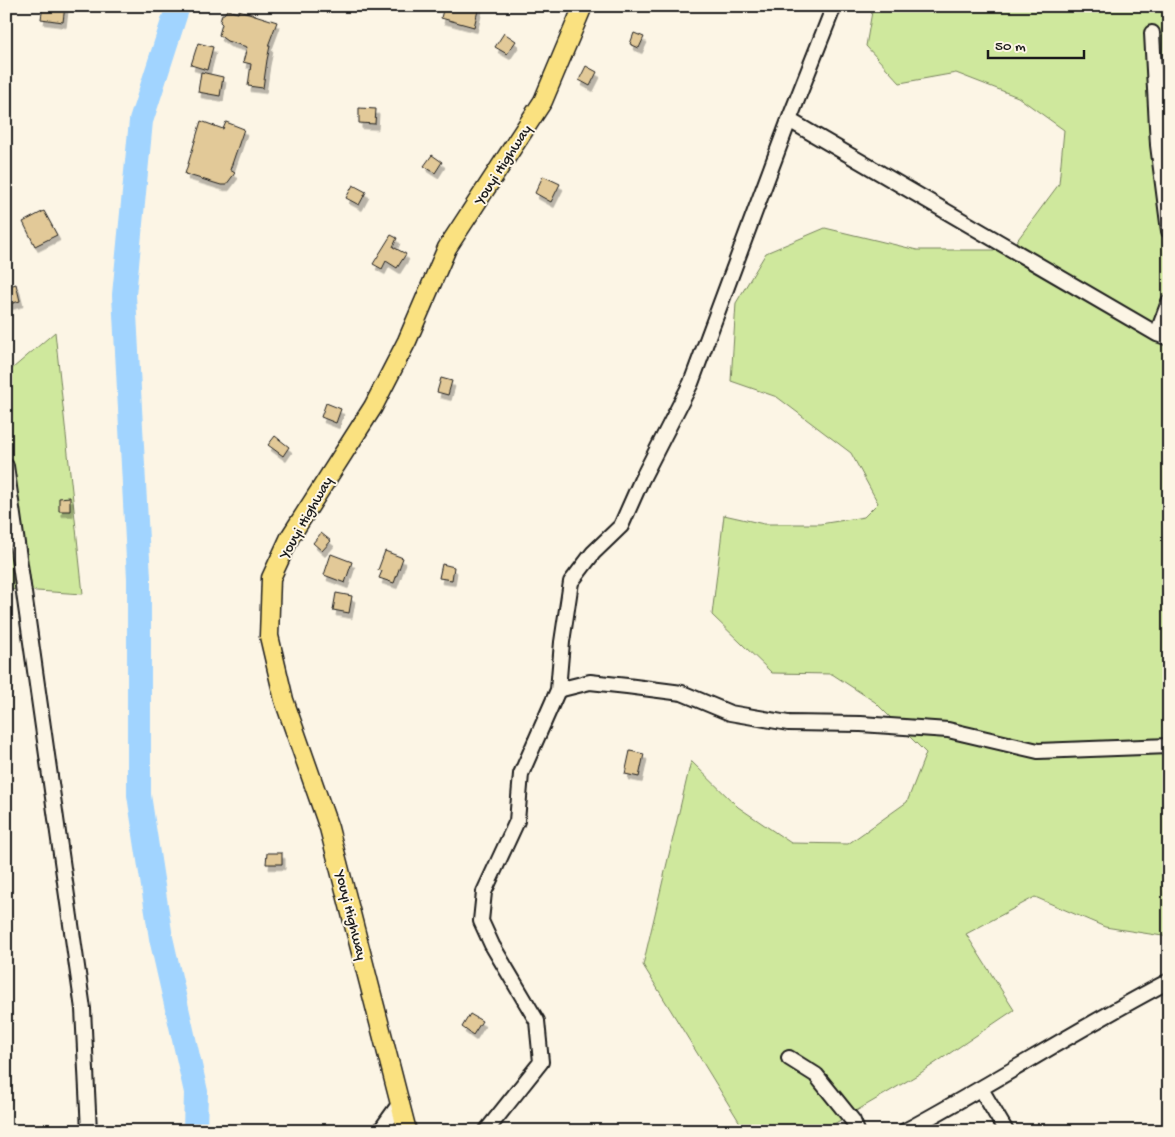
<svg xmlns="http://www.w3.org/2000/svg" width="1175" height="1137" font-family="'Gochi Hand',sans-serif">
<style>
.green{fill:#cfe89d;stroke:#76825c}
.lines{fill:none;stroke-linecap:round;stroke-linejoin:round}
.river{stroke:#a1d4ff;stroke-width:24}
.building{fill:#e2c998;stroke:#1c1c1c;filter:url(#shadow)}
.minor-casing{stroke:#1c1c1c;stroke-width:18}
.major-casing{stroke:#1c1c1c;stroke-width:21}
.minor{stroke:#fcf5e5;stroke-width:14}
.major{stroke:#fae180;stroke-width:18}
.labels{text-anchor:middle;stroke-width:4;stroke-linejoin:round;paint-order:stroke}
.street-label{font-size:15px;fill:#1c1c1c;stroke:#fcf5e5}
</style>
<defs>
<filter id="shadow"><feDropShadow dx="3" dy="5.5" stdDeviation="0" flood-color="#0004"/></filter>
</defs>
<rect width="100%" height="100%" fill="#fcf5e5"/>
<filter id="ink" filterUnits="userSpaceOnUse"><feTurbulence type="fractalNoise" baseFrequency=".02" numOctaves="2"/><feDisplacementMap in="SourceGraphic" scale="10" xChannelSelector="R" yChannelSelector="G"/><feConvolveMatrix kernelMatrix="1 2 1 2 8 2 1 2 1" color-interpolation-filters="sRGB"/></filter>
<g filter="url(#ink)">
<!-- green -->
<path class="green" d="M873 6H1169V937L1105 927 1035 897 966 934 1014 1010 919 1074 822 1131H745L643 965 691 761 738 807 791 843 848 844 907 802 926 753 875 702 832 674 772 673 712 615 724 515 764 524H820L864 517 878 503 851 453 777 397 731 381 736 303 766 253 825 228 917 250H1010L1059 184 1064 130 1018 97 956 73 900 83 866 46Z
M55 332 83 594 6 589V374Z"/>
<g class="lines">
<!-- river -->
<path class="river" d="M178 6 141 121 124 295 139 578V795L161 938 196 1092 195 1131"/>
</g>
<!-- building -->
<path class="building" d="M43 6H65L63 22 41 19Z
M444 6H479L474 27 441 18Z
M227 10 238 13 239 10 277 22 268 46H270L267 60 263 88 248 86 251 64 243 62 247 47 227 41 219 35 222 24 220 22 222 14H224Z
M504 33 516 41 507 54 495 47Z
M634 33 644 37 639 48 630 44Z
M198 43 213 47 207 70 191 65Z
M586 66 597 72 590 86 579 80Z
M201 72 223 77 220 96 198 92Z
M359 108 376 109 375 124 359 123Z
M201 121 223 129 226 122 244 129 230 170 235 173 226 185H221L185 174Z
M432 155 442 162 435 173 424 166Z
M543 176 560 184 551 202 535 193Z
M353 185 366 192 359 205 346 198Z
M44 211 57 235 35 246 23 222Z
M391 235 397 238 393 247 406 254 397 268 386 261 382 269 373 264Z
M16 284 20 301 6 305V287Z
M441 378 452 381 448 395 437 392Z
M326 403 341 409 336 423 321 417Z
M275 436 289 447 283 456 268 445Z
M70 497V511H59V498Z
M321 533 331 541 322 551 313 543Z
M385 551 403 558 394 583 379 578 382 571 378 570Z
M331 554 352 562 345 583 324 575Z
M442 564 454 567 452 580 439 578Z
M336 593 352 596 349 613 333 610Z
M630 751 644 754 639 777 625 774Z
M267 853H282V864H266Z
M470 1014 482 1021 473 1035 462 1027Z"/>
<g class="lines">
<!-- minor casing -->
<g class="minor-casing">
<path id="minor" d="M1152 33 1158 145 1169 231
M789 120 1157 334 1169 338
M1157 334 1169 302
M6 466 83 1009 89 1131
M558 690 590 682 627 686 682 693 730 713 788 723 861 724 948 730 1038 751 1169 746
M789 1058 816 1075 853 1121 857 1131
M981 1089 1006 1131
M380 1131 400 1103
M486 1131 541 1062 537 1021 492 945 481 921 484 892 517 821 521 774 558 690 562 642 571 582 593 553 621 526 641 481 691 383 789 120 834 6
M905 1131C994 1083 1079 1028 1169 981"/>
</g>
<!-- major casing -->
<g class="major-casing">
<path id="major" d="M407 1131 329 828 284 700 269 636 271 578 290 537 373 407 407 341 447 248 543 101 583 6"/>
</g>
<!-- minor -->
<use href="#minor" class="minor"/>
<!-- major -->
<use href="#major" class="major"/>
</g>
</g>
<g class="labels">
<!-- street labels -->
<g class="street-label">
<text transform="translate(502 164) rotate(-57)" y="5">Youyi Highway</text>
<text transform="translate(305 517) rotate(-60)" y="5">Youyi Highway</text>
<text transform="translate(352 915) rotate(76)" y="5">Youyi Highway</text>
</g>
</g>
<!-- margin -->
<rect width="1175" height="1137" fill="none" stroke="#fcf5e5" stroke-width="25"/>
<rect x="12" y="12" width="1150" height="1112" fill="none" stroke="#1c1c1c" stroke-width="2" filter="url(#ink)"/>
<!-- scale -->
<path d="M988 50v8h96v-8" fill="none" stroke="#1c1c1c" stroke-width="2.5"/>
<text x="995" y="50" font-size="15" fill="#1c1c1c" stroke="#fcf5e5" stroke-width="4" paint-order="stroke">50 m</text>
</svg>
